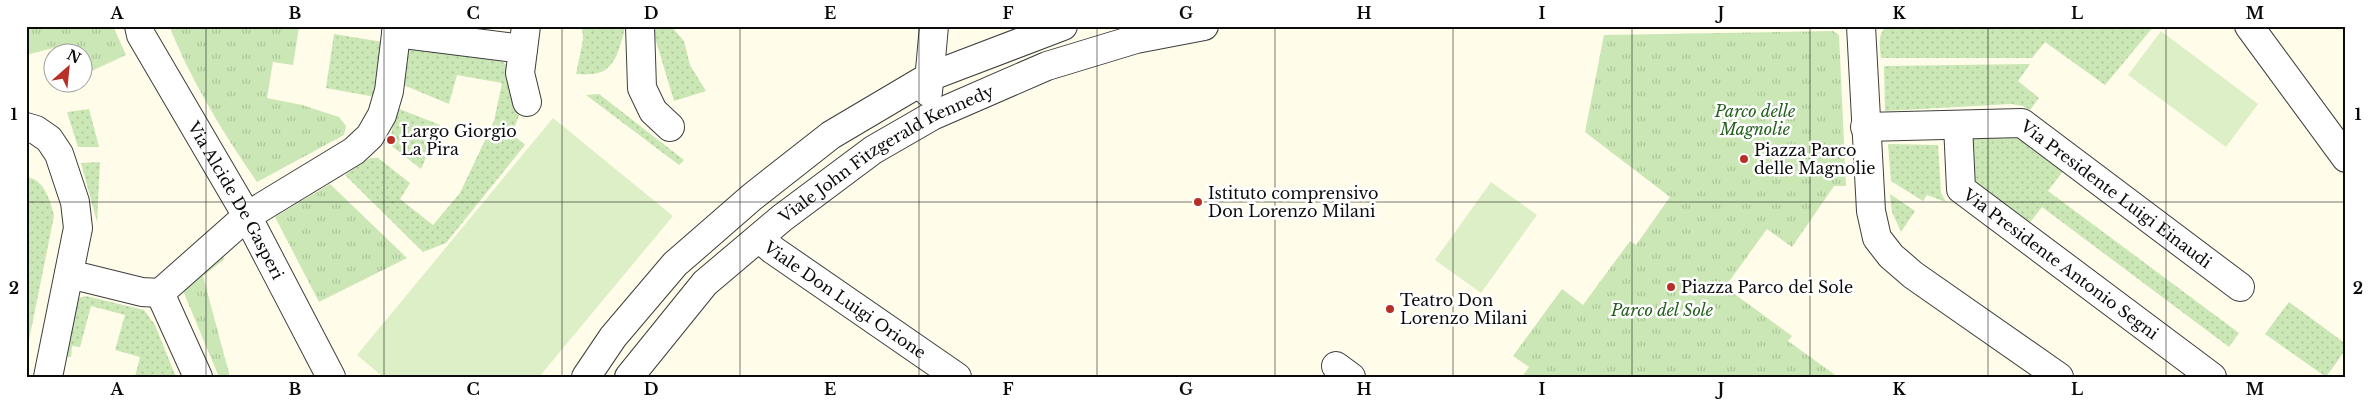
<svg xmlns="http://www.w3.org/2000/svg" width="2372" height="403" font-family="'Libre Baskerville',serif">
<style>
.grass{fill:url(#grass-tufts)}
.garden{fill:url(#garden-dots)}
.pitch{fill:#ddefc6}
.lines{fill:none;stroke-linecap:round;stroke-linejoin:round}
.street-casing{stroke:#3e3e3e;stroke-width:30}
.street{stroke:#fff;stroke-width:28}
.grid{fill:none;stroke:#0b0b0b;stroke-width:1;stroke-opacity:0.55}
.poi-dot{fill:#b72f27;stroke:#fff;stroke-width:2}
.labels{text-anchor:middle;stroke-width:5;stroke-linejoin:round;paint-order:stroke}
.park-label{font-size:16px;font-style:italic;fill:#25601e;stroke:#fff}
.poi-label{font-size:16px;fill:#0b0b0b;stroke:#fff;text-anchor:start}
.street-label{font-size:16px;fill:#0b0b0b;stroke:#fff}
.neatline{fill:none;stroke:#0b0b0b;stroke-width:2}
.grid-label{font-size:16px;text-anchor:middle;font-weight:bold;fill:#0b0b0b}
</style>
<defs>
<pattern id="grass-tufts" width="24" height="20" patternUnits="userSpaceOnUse" patternTransform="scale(1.25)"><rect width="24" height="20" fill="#cae7b5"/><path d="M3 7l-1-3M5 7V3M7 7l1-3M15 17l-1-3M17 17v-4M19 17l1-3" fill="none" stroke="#acc59a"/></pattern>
<pattern id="garden-dots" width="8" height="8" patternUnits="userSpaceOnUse" patternTransform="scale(1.25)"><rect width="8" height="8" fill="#cae7b5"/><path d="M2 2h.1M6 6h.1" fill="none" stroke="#acc59a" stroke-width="1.8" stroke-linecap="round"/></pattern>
</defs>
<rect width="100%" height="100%" fill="#fffce9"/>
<!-- grass -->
<path class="grass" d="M26 26H113L126 55 83 75 82 52H59L57 47 26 55Z
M169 26 299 27 293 65 273 62 267 98 302 105 339 117 346 126 344 135 257 182C223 133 192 82 169 26Z
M1833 31 1839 35 1846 186H1834L1792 247 1767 229 1725 287 1792 336 1788 341 1838 377H1522L1529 367 1513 356 1562 289 1583 305 1630 241 1636 245 1670 197 1585 132 1604 35Z
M330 184 407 258 319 302 275 217Z
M221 255 225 259 203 276 230 377H219L181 286Z"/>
<!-- garden -->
<path class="garden" d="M582 26H624C625 33 622 39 620 46 612 71 602 76 576 74L583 40Z
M662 26H671L684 41 690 65 706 91 674 101 653 31Z
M2154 26 2105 85 2045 42 2032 58H1881C1880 47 1877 35 1886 27Z
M334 34 383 42 375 97 326 88Z
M409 46 480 55 503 62 509 68 520 113 512 134 525 145 446 243 423 252 345 175 370 158H378L410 183 400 199 433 225 460 193 494 121 502 83 457 75 449 104 401 84 403 55Z
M2030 64 2018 81 2039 98 2030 110 2023 106 2011 104 1885 111 1884 66Z
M599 94 684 160 679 165 586 95Z
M397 108 440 125 421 169 389 144Z
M89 109 99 147H78L67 112Z
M2019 138 2063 171 2048 191 2239 333 2229 347 2042 207 2029 224 1972 180 1971 139Z
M1888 144 1938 145 1941 193 1946 202 1927 195 1923 201 1891 181Z
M100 162 97 222 81 163Z
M26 177C44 178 51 202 54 216L26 355Z
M1890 194 1915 211 1901 232 1892 212Z
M86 296 144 310 155 325 176 377H135L140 357 115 350 125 315 91 306 80 347 72 346 71 357 60 356 75 299Z
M2289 302 2346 344V349L2326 377 2265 334Z"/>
<!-- pitch -->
<path class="pitch" d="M2161 31 2258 104 2226 147 2128 75Z
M553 118 673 216 539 377H383L357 355Z
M1491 182 1537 215 1481 293 1435 260Z"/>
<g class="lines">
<!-- street casing -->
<g class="street-casing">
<g id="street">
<path id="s1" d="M139 26 141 35 247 216 331 377"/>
<path d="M526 26 520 73 527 102"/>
<path d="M640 26 642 88 653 111 670 127"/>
<path d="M1861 26 1871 211 1877 238 1891 256 1913 275 2059 377"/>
<path d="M2249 26 2346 158"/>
<path d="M396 33 523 49"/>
<path d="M928 92 934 26"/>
<path id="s2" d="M1958 125 1961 189 2212 377"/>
<path d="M26 127 36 130 49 139 59 154 75 202 78 228 48 377"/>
<path id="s3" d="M1865 127 2022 123 2240 287"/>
<path id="s4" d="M759 238 773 250 957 377"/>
<path d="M69 274 142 292 160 293"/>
<path d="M1336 366 1351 377"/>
<path d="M198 377 160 293 247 216 354 151 370 136 382 115 389 91 397 26"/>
<path d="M586 377 613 337 675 264 752 197 831 135 929 77 1063 26"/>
<path id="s5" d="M629 377 705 283 782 218 873 150 932 116 1047 66 1136 39 1204 26"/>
</g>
</g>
<!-- street -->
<use href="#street" class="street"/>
</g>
<!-- grid -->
<path class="grid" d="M206 26V377M384 26V377M562 26V377M740 26V377M919 26V377M1097 26V377M1275 26V377M1453 26V377M1632 26V377M1810 26V377M1988 26V377M2166 26V377M26 202H2346"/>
<!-- markers -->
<g class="poi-dot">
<circle cx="391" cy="140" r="5"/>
<circle cx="1744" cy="159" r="5"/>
<circle cx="1198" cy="202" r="5"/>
<circle cx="1671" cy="287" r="5"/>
<circle cx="1390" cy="309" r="5"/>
</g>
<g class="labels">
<!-- park labels -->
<g class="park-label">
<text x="1755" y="117">Parco delle<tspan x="1755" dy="18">Magnolie</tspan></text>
<text x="1662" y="316">Parco del Sole</text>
</g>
<!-- poi labels -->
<g class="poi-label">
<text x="401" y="137">Largo Giorgio<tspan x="401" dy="18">La Pira</tspan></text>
<text x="1754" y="156">Piazza Parco<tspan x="1754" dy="18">delle Magnolie</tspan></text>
<text x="1208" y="199">Istituto comprensivo<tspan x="1208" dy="18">Don Lorenzo Milani</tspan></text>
<text x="1681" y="293">Piazza Parco del Sole</text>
<text x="1400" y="306">Teatro Don<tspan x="1400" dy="18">Lorenzo Milani</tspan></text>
</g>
<!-- street labels -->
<g class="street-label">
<text dy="6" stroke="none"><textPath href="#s5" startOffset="345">Viale John Fitzgerald Kennedy</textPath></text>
<text dy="6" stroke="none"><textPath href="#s3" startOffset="275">Via Presidente Luigi Einaudi</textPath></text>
<text dy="6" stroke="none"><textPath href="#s1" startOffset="200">Via Alcide De Gasperi</textPath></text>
<text dy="6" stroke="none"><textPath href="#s2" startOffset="189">Via Presidente Antonio Segni</textPath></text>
<text dy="6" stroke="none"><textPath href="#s4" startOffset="106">Viale Don Luigi Orione</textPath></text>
</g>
</g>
<!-- border -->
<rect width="2372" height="403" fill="none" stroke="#ffffff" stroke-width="55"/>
<!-- north arrow -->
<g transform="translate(68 68) rotate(27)"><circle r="24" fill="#ffffff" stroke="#9d9d9d"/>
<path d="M0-4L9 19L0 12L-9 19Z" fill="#b72f27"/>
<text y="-8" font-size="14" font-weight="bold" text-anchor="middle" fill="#0b0b0b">N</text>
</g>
<rect x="28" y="28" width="2316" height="348" class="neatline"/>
<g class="grid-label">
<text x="117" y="19">A</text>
<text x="295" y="19">B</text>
<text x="473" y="19">C</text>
<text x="651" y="19">D</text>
<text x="830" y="19">E</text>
<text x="1008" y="19">F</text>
<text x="1186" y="19">G</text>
<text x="1364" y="19">H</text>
<text x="1542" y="19">I</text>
<text x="1721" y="19">J</text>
<text x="1899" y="19">K</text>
<text x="2077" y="19">L</text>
<text x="2255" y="19">M</text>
<text x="14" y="120">1</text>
<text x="2358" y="120">1</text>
<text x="14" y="294">2</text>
<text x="2358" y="294">2</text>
<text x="117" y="395">A</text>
<text x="295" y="395">B</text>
<text x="473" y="395">C</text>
<text x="651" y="395">D</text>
<text x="830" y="395">E</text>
<text x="1008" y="395">F</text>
<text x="1186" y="395">G</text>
<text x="1364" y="395">H</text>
<text x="1542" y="395">I</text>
<text x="1721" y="395">J</text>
<text x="1899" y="395">K</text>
<text x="2077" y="395">L</text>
<text x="2255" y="395">M</text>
</g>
</svg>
